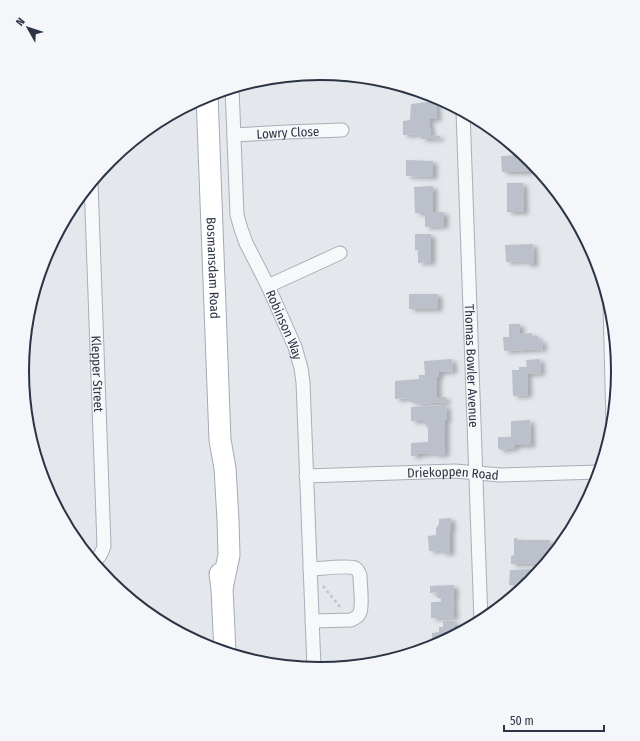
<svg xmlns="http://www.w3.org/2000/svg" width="640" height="741" font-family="'Fira Sans Condensed',sans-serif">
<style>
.building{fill:#bbc0ca;filter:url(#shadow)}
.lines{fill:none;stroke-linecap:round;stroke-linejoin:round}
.street-casing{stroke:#a9aeb7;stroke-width:15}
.primary-casing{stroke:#a3abb8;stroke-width:23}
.path{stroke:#c2c5cb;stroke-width:2.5;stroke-dasharray:3 3;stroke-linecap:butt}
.street{stroke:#f7f8fa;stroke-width:13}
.primary{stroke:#fff;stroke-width:21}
.labels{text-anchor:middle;stroke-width:4;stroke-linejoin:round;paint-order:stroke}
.street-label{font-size:13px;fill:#2b3445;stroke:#f4f6f9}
.rim{fill:none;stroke:#2b3445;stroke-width:2}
</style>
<defs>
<filter id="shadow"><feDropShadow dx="4.5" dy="2.5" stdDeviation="2" flood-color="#0004"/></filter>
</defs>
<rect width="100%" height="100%" fill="#e4e7ec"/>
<!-- building -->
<path class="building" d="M436 101 437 119H429L431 135 440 136V139H421V134L403 135V121L410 120 411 104Z
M524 155V161H529V172H502L501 156Z
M406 160 433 161V177L406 176Z
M507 183H523L524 212H507Z
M433 186V212H444V226L425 227V213H415L414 187Z
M415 234H431V262L418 263V250H415Z
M533 244 534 264H526V261L506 262 505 245Z
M409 294H438V309H409Z
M509 324H520V334L532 333V336H538V341L542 340 543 349 504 351 503 337H509Z
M452 359 453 371 439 372V377H437V397H446V402L417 404V402H410V398L395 399V381L419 379V375H425L424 361Z
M540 359 541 373 527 374 528 395 513 396 512 370H519V367H527L526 360Z
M446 405 447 420H445V454L435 455V453L418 454V456H411V443L428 442V427H426L425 421H411V407Z
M530 420 531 445H515V448L501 450 498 448V437H511V421Z
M451 518V530H450V553H442V550L429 551 428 536 436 535V528L439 524V519Z
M514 538H517V540H550L551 557 546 563 511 564V556L514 555Z
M533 569V572H538L531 581 520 590V585H509L510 570Z
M454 585V597H453L454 617 431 618V602H441V598H437V592L430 593V586Z
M443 621H455V627H454V635L432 646V633L439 632V627H443Z"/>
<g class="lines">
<!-- street casing -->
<g class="street-casing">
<g id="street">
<path id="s1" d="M232 87 237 215 241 229 246 243 268 286 295 347 301 368 303 382 314 668"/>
<path id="s2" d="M463 111 481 621"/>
<path id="s3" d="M234 135 287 132 342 130"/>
<path id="s4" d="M91 182 104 546C102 553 99 558 94 562"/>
<path d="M268 286 340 253"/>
<path d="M610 303 613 424"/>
<path id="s5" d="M306 476 455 471 500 475 599 472"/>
<path d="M310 569C318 569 348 565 355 568 358 570 359 572 360 576 360 584 363 605 360 612 359 616 355 618 351 620L312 621"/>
</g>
</g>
<!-- primary casing -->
<g class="primary-casing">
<g id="primary">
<path id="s6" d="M207 95 220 440 225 468 228 520 229 555 222 588"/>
<path d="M220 574 222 588 225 652"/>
</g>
</g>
<!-- path -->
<path class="path" d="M323 586 340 607"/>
<!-- street -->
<use href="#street" class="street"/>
<!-- primary -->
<use href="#primary" class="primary"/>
</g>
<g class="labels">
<!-- street labels -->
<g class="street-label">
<text dy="5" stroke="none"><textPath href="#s3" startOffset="54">Lowry Close</textPath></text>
<text dy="5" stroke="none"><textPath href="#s6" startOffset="173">Bosmansdam Road</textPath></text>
<text dy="5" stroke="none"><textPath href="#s1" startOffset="248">Robinson Way</textPath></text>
<text dy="5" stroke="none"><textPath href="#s2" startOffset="255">Thomas Bowler Avenue</textPath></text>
<text dy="5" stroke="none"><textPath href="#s4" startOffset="192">Klepper Street</textPath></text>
<text dy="5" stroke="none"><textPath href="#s5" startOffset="147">Driekoppen Road</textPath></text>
</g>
</g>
<!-- crop -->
<path d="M0 0H640V741H0ZM29 371a291 291 0 1 1 582 0a291 291 0 1 1-582 0Z" fill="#f4f6f9" fill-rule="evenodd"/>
<path class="rim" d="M29 371a291 291 0 1 1 582 0a291 291 0 1 1-582 0Z"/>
<!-- north arrow -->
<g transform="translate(28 28) rotate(309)" stroke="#f4f6f9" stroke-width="3" paint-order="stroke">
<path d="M0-3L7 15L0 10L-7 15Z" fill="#2b3445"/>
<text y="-6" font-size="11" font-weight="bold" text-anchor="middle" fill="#2b3445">N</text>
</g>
<!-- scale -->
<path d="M504 725v6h100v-6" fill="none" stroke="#2b3445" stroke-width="2"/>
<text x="510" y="725" font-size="12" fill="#2b3445" stroke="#f4f6f9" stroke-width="3" paint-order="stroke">50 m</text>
</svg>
